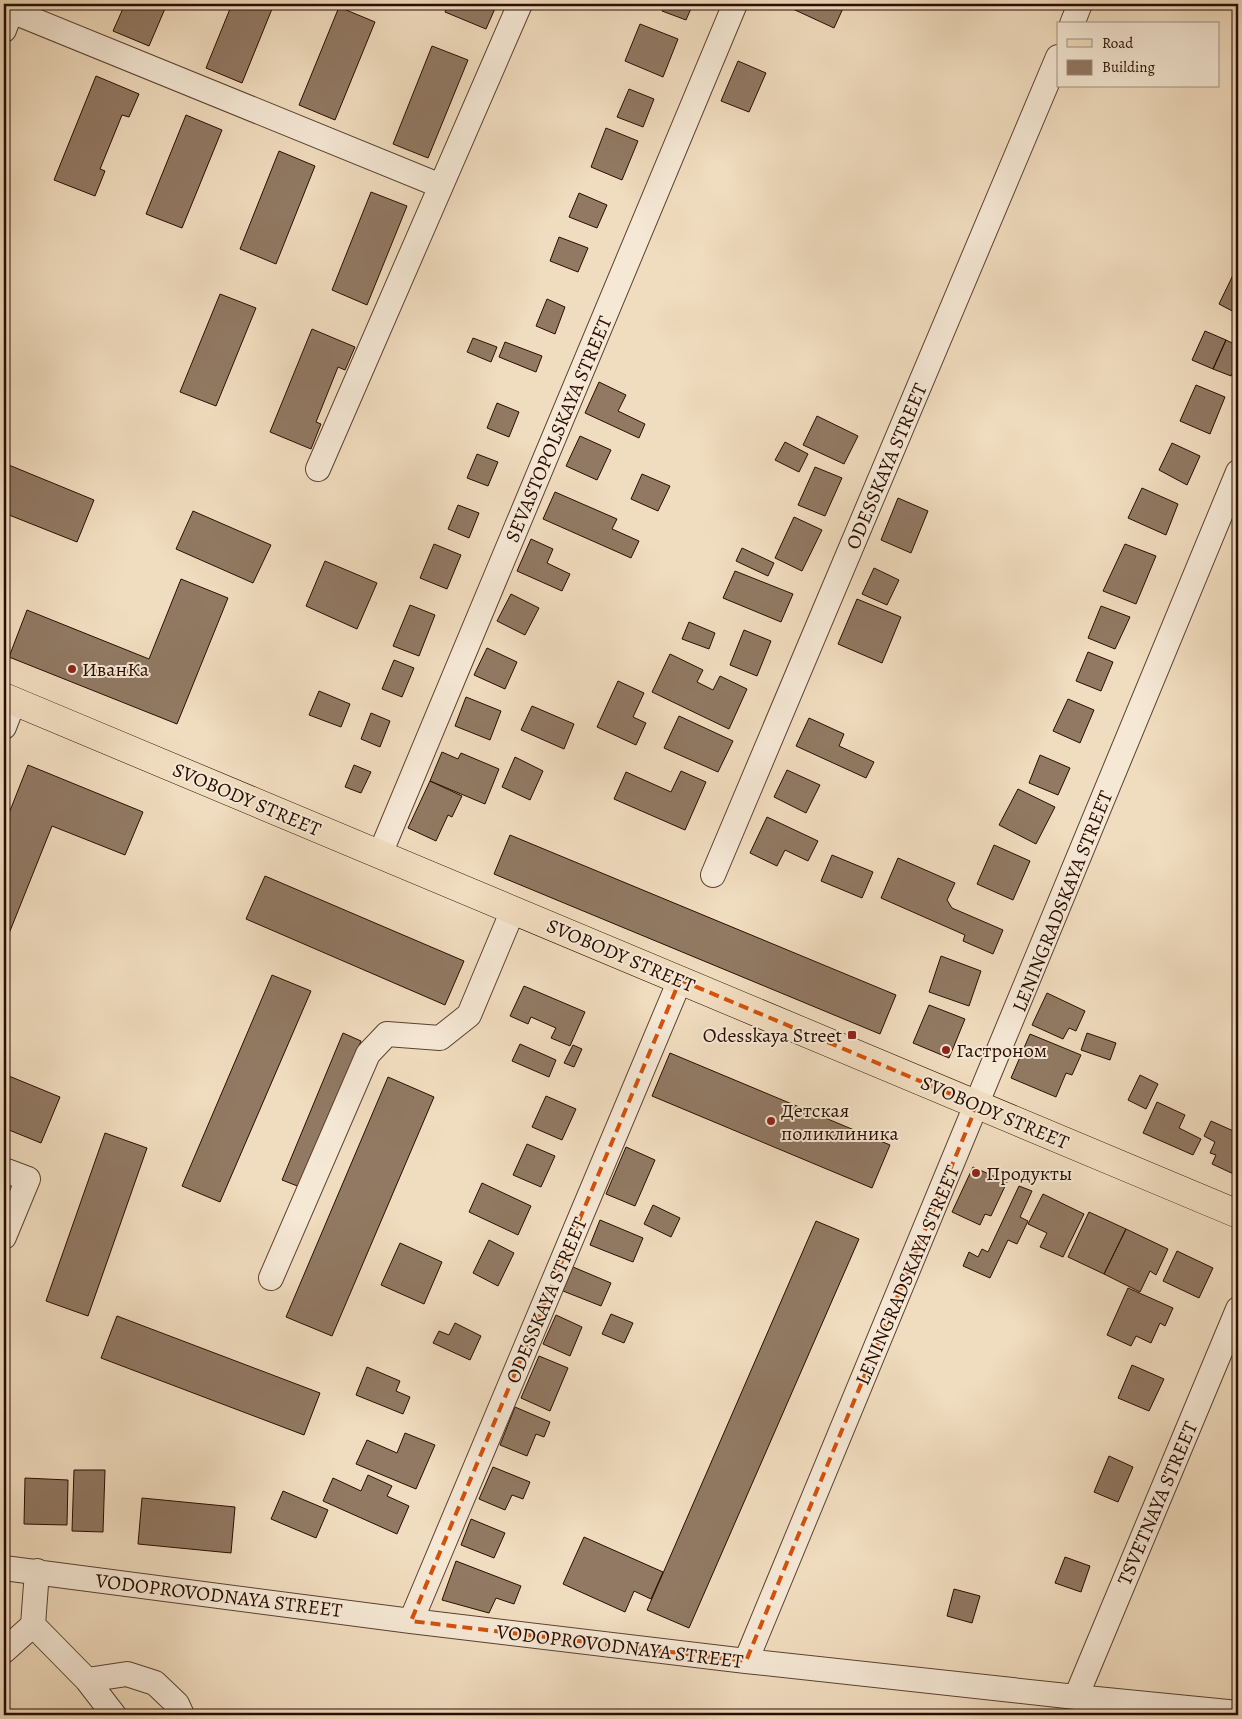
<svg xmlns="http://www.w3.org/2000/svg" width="1242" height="1719" font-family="Alegreya,serif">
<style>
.building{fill:#917963;stroke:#2a0d01}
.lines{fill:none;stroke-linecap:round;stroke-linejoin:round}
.minor-casing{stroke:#5c4130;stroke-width:26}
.major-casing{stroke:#2a0d01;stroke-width:29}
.minor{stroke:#f5e8d5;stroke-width:24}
.major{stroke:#f0dcbe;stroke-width:28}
.marked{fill:none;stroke:#d5510b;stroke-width:4;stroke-dasharray:10 6;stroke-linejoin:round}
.poi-dot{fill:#8f2418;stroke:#f5e8d5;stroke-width:2}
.labels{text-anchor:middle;stroke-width:4;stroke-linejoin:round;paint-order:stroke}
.street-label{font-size:20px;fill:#2a0d01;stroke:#f5e8d5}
.poi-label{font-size:20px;fill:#2a0d01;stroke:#f5e8d5;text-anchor:start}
</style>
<rect width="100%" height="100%" fill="#f0dcbe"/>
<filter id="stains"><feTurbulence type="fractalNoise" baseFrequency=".004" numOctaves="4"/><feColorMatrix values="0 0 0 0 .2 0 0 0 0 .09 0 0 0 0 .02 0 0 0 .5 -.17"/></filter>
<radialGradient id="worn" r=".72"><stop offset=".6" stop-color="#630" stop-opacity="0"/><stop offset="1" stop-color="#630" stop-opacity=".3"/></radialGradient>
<!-- building -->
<path class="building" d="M125 4H167L149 46 113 31Z
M232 4H274L242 83 206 68Z
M448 4H497L486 29 445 12Z
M665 4H693L686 20 662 11Z
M782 4H845L834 28Z
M339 7 375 22 335 120 299 105Z
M640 24 678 39 663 77 625 61Z
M432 46 468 60 428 158 393 144Z
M738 61 766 73 749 112 721 101Z
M96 76 139 94 129 117 122 115 100 169 105 171 95 196 54 180Z
M629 89 654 99 643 127 617 117Z
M186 115 222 130 182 228 146 214Z
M606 128 638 141 622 180 591 167Z
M279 151 315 166 276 264 240 249Z
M371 192 407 206 367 305 332 290Z
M579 193 607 205 597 228 569 217Z
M559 237 588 248 578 272 550 261Z
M1234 273 1238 275V314L1219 304Z
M220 294 256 308 216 406 180 392Z
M547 299 565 307 555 334 536 326Z
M312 329 355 347 345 370 338 367 316 422 321 424 311 449 270 432Z
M1205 331 1226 340 1213 369 1192 360Z
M473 338 497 347 491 362 467 352Z
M1226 340 1238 346V360L1231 376 1213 369Z
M505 342 542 356 536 372 499 357Z
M599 382 626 395 618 411 645 424 639 438 585 413Z
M1196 385 1225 397 1210 434 1180 421Z
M497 403 519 412 509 437 487 428Z
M817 416 858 436 844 464 803 445Z
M580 436 611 450 597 480 566 466Z
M785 442 808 454 799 472 775 460Z
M1172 443 1200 456 1187 485 1159 470Z
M477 454 498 462 488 486 467 478Z
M4 463 94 500 77 542 4 513Z
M815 467 842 478 825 516 798 505Z
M642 474 670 486 658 511 631 499Z
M1142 488 1178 504 1166 535 1128 518Z
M555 492 617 519 612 529 639 541 631 558 543 519Z
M898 498 928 511 911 553 881 540Z
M458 505 479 513 469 538 448 529Z
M193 511 271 545 253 583 176 549Z
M794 517 822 530 802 571 775 558Z
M531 539 553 549 547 563 570 574 562 591 517 571Z
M434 544 461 555 447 589 420 578Z
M1125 544 1156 556 1136 604 1103 591Z
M742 548 774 563 768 576 736 561Z
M325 561 377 583 357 629 306 606Z
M874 568 899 580 887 605 862 594Z
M735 571 793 594 781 622 723 598Z
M181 579 228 598 177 724 9 657 27 610 149 659Z
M511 594 539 608 525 635 497 621Z
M857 599 901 617 882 663 838 644Z
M410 605 435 615 419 656 393 646Z
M1101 606 1130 617 1115 649 1088 638Z
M689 622 715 633 709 649 682 639Z
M744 630 771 641 757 676 730 665Z
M487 648 517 662 505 689 474 675Z
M1088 652 1113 662 1101 691 1076 681Z
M670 654 703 670 697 682 713 690 720 676 747 689 729 729 652 692Z
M394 660 414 668 402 697 382 689Z
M618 681 644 693 633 717 646 723 636 745 597 727Z
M319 691 350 704 341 727 309 715Z
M466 697 501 711 490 740 455 726Z
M1068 699 1094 710 1080 743 1053 731Z
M532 706 574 724 564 749 521 730Z
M371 713 390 721 380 747 361 739Z
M679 716 733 741 718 772 664 748Z
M809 718 844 734 839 746 874 762 866 778 796 746Z
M442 752 458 759 461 753 499 769 485 804 430 781Z
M1040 755 1070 768 1058 795 1029 783Z
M515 757 543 771 530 800 502 787Z
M28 765 143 812 125 855 52 826 6 941 4 940V826Z
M354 765 371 772 361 793 345 787Z
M787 770 820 785 806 813 774 797Z
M681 771 706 782 685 830 614 799 626 772 671 792Z
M430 781 462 796 452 817 448 815 436 841 408 828Z
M1018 789 1055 807 1036 844 999 825Z
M767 817 818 841 808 861 785 850 777 866 750 853Z
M510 835 896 995 880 1034 494 874Z
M994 845 1030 861 1013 900 977 884Z
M832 855 873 872 862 898 821 881Z
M898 858 955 883 947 900 952 908 1003 930 993 954 963 941 965 935 881 898Z
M265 876 464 961 445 1005 246 919Z
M941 956 981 971 969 1006 929 992Z
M272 975 311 991 220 1202 182 1186Z
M524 986 585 1012 570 1046 551 1038 556 1028 531 1017 528 1024 510 1016Z
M1047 993 1085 1011 1076 1031 1069 1028 1063 1039 1032 1025Z
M929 1005 965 1019 949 1058 913 1043Z
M343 1033 361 1041 300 1187 282 1180Z
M1087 1033 1116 1043 1110 1060 1081 1050Z
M1030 1034 1081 1055 1072 1075 1066 1073 1056 1097 1011 1078Z
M520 1044 556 1060 549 1077 512 1061Z
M573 1045 582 1049 574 1067 564 1063Z
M670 1053 890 1145 872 1188 652 1096Z
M4 1074 60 1097 41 1143 4 1128Z
M1140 1075 1158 1084 1146 1109 1128 1100Z
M388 1077 434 1097 332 1336 286 1317Z
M546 1096 576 1109 562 1140 532 1127Z
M1157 1102 1185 1115 1179 1128 1201 1139 1193 1155 1143 1133Z
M1211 1121 1238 1133V1176L1212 1164 1216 1155 1210 1153 1215 1142 1204 1136Z
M105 1133 147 1148 88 1316 46 1301Z
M527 1144 555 1156 541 1187 513 1175Z
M626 1147 655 1160 635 1206 606 1194Z
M973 1167 1007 1182 991 1216 985 1214 980 1225 952 1212Z
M482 1183 531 1206 518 1235 469 1212Z
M1019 1186 1032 1191 1020 1217 1028 1221 1017 1244 1008 1240 990 1278 963 1266 969 1252 978 1257 982 1249 988 1252Z
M1043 1194 1084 1214 1063 1257 1040 1247 1047 1233 1028 1224Z
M653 1205 680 1218 671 1237 644 1224Z
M1089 1212 1126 1229 1104 1274 1068 1257Z
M600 1220 643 1238 633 1262 590 1245Z
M816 1221 859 1239 689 1628 647 1610Z
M1126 1229 1168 1249 1156 1275 1150 1271 1140 1292 1104 1274Z
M489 1240 514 1253 498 1286 473 1273Z
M400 1243 442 1262 424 1304 381 1285Z
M1177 1251 1213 1268 1199 1298 1163 1281Z
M573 1267 611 1283 601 1306 563 1291Z
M1128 1288 1173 1308 1165 1326 1160 1323 1151 1343 1136 1336 1131 1346 1107 1335Z
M611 1314 633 1323 624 1343 602 1334Z
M556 1315 582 1327 570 1356 543 1344Z
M117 1316 320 1393 304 1435 101 1358Z
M455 1323 481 1336 470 1360 433 1343 439 1331 449 1335Z
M539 1356 568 1368 550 1411 521 1398Z
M1132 1365 1164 1379 1149 1411 1118 1398Z
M367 1367 400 1381 396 1391 410 1397 403 1414 356 1395Z
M515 1407 550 1422 544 1437 536 1434 527 1456 500 1445Z
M405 1433 435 1445 416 1489 356 1464 367 1440 397 1453Z
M1109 1456 1133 1467 1118 1502 1094 1492Z
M493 1467 530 1482 523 1499 512 1495 505 1510 479 1499Z
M74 1470H105L103 1532 72 1531Z
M368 1475 392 1486 387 1496 409 1506 397 1534 323 1501 333 1478 361 1491Z
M25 1478 68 1480 67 1525 24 1524Z
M283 1491 328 1510 316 1538 271 1519Z
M142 1498 235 1507 231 1553 138 1544Z
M471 1519 505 1533 494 1558 461 1545Z
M584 1537 663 1572 651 1599 634 1591 625 1612 563 1584Z
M1065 1557 1090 1566 1081 1592 1055 1583Z
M456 1561 521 1586 514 1604 496 1598 489 1613 442 1600Z
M954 1589 980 1596 972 1623 947 1616Z"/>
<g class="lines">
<!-- minor casing -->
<g class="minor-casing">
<path id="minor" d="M4 8 441 186
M1072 24 1080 4
M4 30 14 4
M318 469 520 4
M4 727 14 701
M380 854 735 4
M713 875 1058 57
M4 1170 28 1179 4 1237
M271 1278 368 1054 387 1034 440 1038 469 1015 513 910
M4 1568 411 1621 746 1661 1076 1697 1238 1713
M37 1571 33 1625 87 1680 114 1715
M411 1621 680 980
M4 1651 33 1625
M746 1661 1238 472
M87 1680 127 1674 155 1683 177 1704 182 1715
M1076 1697 1238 1309"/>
</g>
<!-- major casing -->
<g class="major-casing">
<path id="major" d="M4 697 1238 1214"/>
</g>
<!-- minor -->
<use href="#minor" class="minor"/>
<!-- major -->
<use href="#major" class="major"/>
</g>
<!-- marked area -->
<path class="marked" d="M680 980 977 1105 746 1661 411 1621Z"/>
<!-- markers -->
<g class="poi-dot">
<circle cx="72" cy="669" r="5"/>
<rect x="847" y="1030" width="10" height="10" rx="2.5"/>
<circle cx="946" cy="1050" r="5"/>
<circle cx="771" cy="1121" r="5"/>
<circle cx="976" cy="1173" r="5"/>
</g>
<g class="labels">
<!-- street labels -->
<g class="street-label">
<text transform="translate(558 429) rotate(-67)" y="7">SEVASTOPOLSKAYA STREET</text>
<text transform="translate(886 466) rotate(-67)" y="7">ODESSKAYA STREET</text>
<text transform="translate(247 799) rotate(23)" y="7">SVOBODY STREET</text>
<text transform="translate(1062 901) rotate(-68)" y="7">LENINGRADSKAYA STREET</text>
<text transform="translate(621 955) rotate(23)" y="7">SVOBODY STREET</text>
<text transform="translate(995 1112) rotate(23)" y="7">SVOBODY STREET</text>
<text transform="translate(907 1275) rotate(-67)" y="7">LENINGRADSKAYA STREET</text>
<text transform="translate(546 1300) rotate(-67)" y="7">ODESSKAYA STREET</text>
<text transform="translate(1157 1503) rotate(-67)" y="7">TSVETNAYA STREET</text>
<text transform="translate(219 1595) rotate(7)" y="7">VODOPROVODNAYA STREET</text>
<text transform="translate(620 1646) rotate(7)" y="7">VODOPROVODNAYA STREET</text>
</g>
<!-- poi labels -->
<g class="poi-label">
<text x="82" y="676">ИванКа</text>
<text x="842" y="1042" text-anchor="end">Odesskaya Street</text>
<text x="956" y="1057">Гастроном</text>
<text x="781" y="1117">Детская<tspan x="781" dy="23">поликлиника</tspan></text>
<text x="986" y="1180">Продукты</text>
</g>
</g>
<!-- margin -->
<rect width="1242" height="1719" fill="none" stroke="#f0dcbe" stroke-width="20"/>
<rect x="5" y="5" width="1232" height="1709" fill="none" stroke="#2a0d01" stroke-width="2.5"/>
<rect x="10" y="10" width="1222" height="1699" fill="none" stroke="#2a0d01"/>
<!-- legend -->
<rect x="1057" y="22" width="162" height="65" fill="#f5e8d5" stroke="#a49080"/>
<rect x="1067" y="39" width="25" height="8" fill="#f0dcbe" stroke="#a49080"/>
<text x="1102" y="48" font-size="15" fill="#2a0d01">Road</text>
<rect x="1067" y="60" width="25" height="15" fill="#917963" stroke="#a49080"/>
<text x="1102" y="72" font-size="15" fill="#2a0d01">Building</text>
<rect width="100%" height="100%" filter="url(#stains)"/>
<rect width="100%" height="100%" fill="url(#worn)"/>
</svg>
